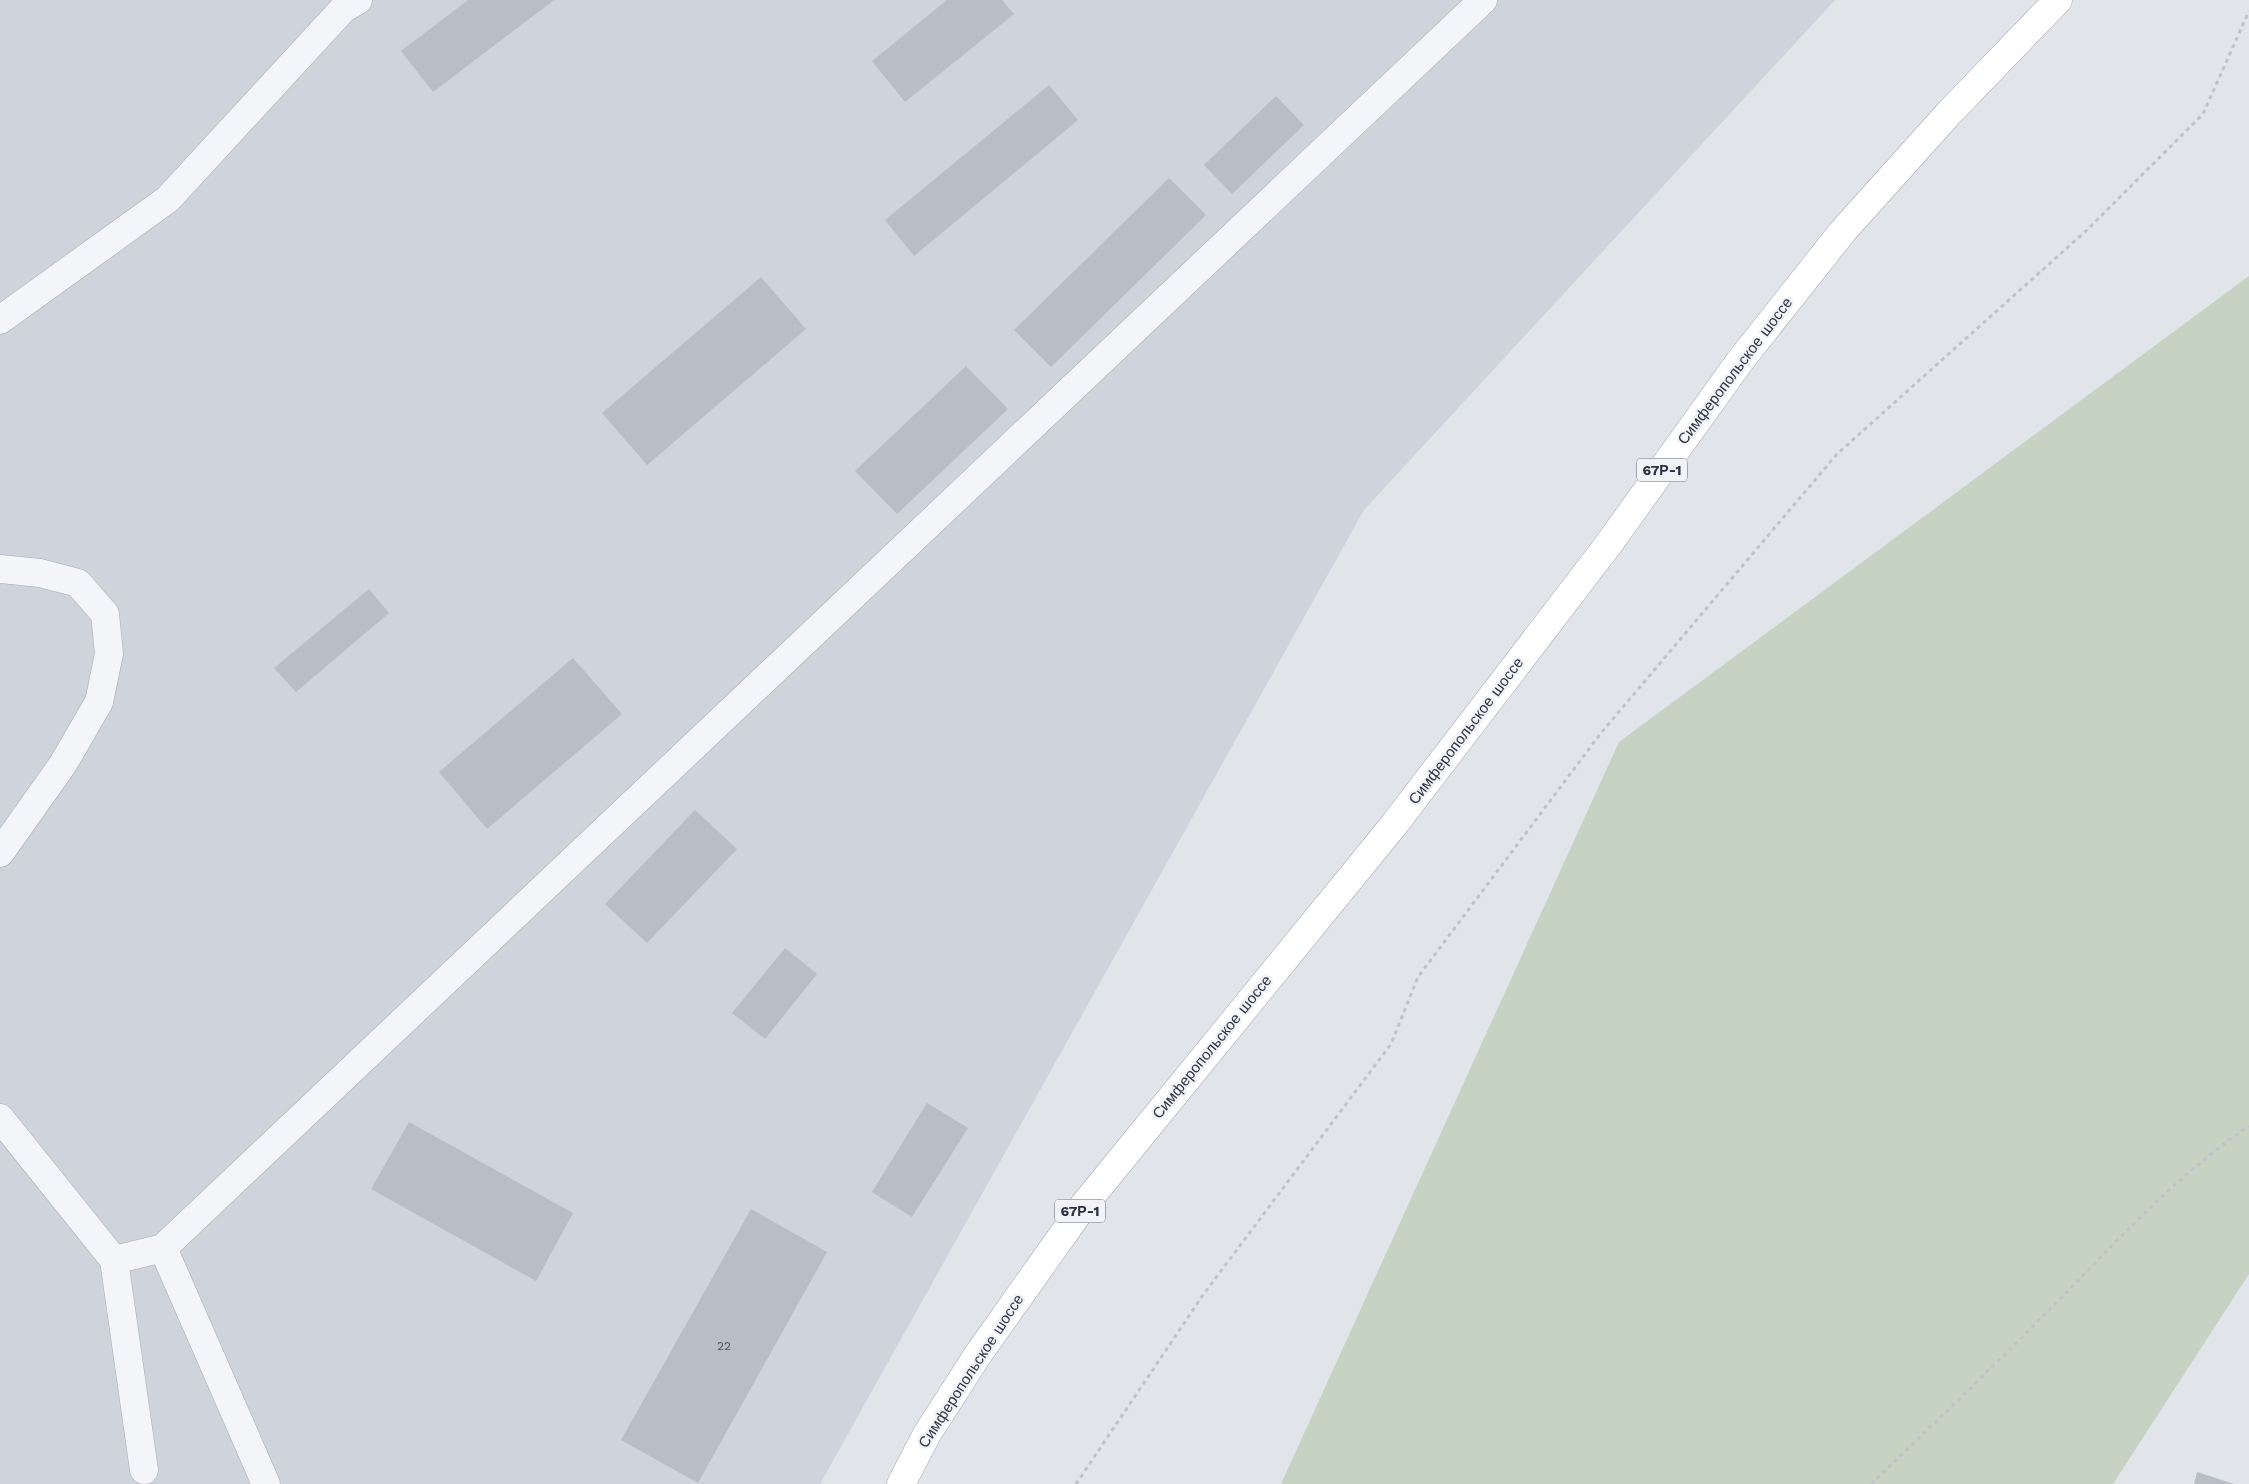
<svg xmlns="http://www.w3.org/2000/svg" width="2249" height="1484" font-family="'Work Sans',sans-serif">
<style>
.built{fill:#cfd3db}
.green{fill:#c6d3c3}
.building{fill:#b9bdc6}
.lines{fill:none;stroke-linecap:round;stroke-linejoin:round}
.minor-casing{stroke:#a6abb3;stroke-width:29}
.major-casing{stroke:#a1a8b4;stroke-width:29}
.path{stroke:#bfc2c8;stroke-width:3;stroke-dasharray:4 4;stroke-linecap:butt}
.minor{stroke:#f4f5f8;stroke-width:28}
.major{stroke:#fff;stroke-width:28}
.labels{text-anchor:middle;stroke-width:5;stroke-linejoin:round;paint-order:stroke}
.number-label{font-size:12px;fill:#4e5462}
.shield{fill:#f1f3f7;stroke:#666b77;stroke-width:1}
.shield-label{font-size:14px;font-weight:bold;fill:#2a3140}
.street-label{font-size:15px;fill:#2a3140;stroke:#f1f3f7}
</style>
<rect width="100%" height="100%" fill="#e1e4e9"/>
<!-- built -->
<path class="built" d="M0 0H1835L1364 510 820 1484H0Z"/>
<!-- green -->
<path class="green" d="M2249 276V1274L2113 1484H1281L1619 742Z"/>
<!-- building -->
<path class="building" d="M468 0H554L433 92 401 51Z
M947 0H1002L1014 14 905 102 872 61Z
M1049 85 1078 120 914 256 885 220Z
M1276 96 1304 125 1232 194 1204 165Z
M1169 178 1206 215 1051 367 1014 330Z
M761 277 806 329 647 465 602 413Z
M966 366 1008 409 897 514 855 471Z
M369 589 389 613 296 692 274 668Z
M573 658 622 714 487 829 439 772Z
M695 810 737 849 647 943 605 904Z
M785 948 817 974 765 1039 732 1013Z
M927 1103 968 1128 912 1217 872 1192Z
M409 1122 573 1213 536 1281 371 1189Z
M751 1209 827 1252 698 1483 621 1440Z
M2197 1472 2234 1484H2194Z"/>
<g class="lines">
<!-- minor casing -->
<g class="minor-casing">
<path id="minor" d="M0 320 168 199 343 9 358 0
M0 569 40 573 78 583 105 614 109 654 99 702 63 764 0 853
M0 1118 114 1260
M144 1470 114 1260 163 1248
M266 1484 163 1248 1483 0"/>
</g>
<!-- major casing -->
<g class="major-casing">
<path id="major" d="M901 1484 927 1434 979 1353 1084 1205 1393 826 1608 545 1740 361 1843 231 1949 113 2058 0"/>
</g>
<!-- path -->
<path class="path" d="M1076 1484 1203 1295 1391 1044 1418 977 1601 733 1837 454 2087 230 2203 114 2249 11
M1871 1484C1935 1423 1999 1361 2061 1298 2121 1237 2178 1174 2249 1126"/>
<!-- minor -->
<use href="#minor" class="minor"/>
<!-- major -->
<use href="#major" class="major"/>
</g>
<g class="labels">
<!-- number labels -->
<g class="number-label">
<text x="724" y="1350">22</text>
</g>
<!-- shield labels -->
<g class="shield">
<rect x="1637" y="458.5" width="50" height="23" rx="4"/>
<rect x="1055" y="1199.5" width="50" height="23" rx="4"/>
</g>
<g class="shield-label">
<text x="1662" y="475">67Р-1</text>
<text x="1080" y="1216">67Р-1</text>
</g>
<!-- street labels -->
<g class="street-label">
<text transform="translate(1735 371) rotate(-53)" y="5">Симферопольское шоссе</text>
<text transform="translate(1466 731) rotate(-53)" y="5">Симферопольское шоссе</text>
<text transform="translate(1212 1047) rotate(-51)" y="5">Симферопольское шоссе</text>
<text transform="translate(971 1371) rotate(-57)" y="5">Симферопольское шоссе</text>
</g>
</g>
</svg>
